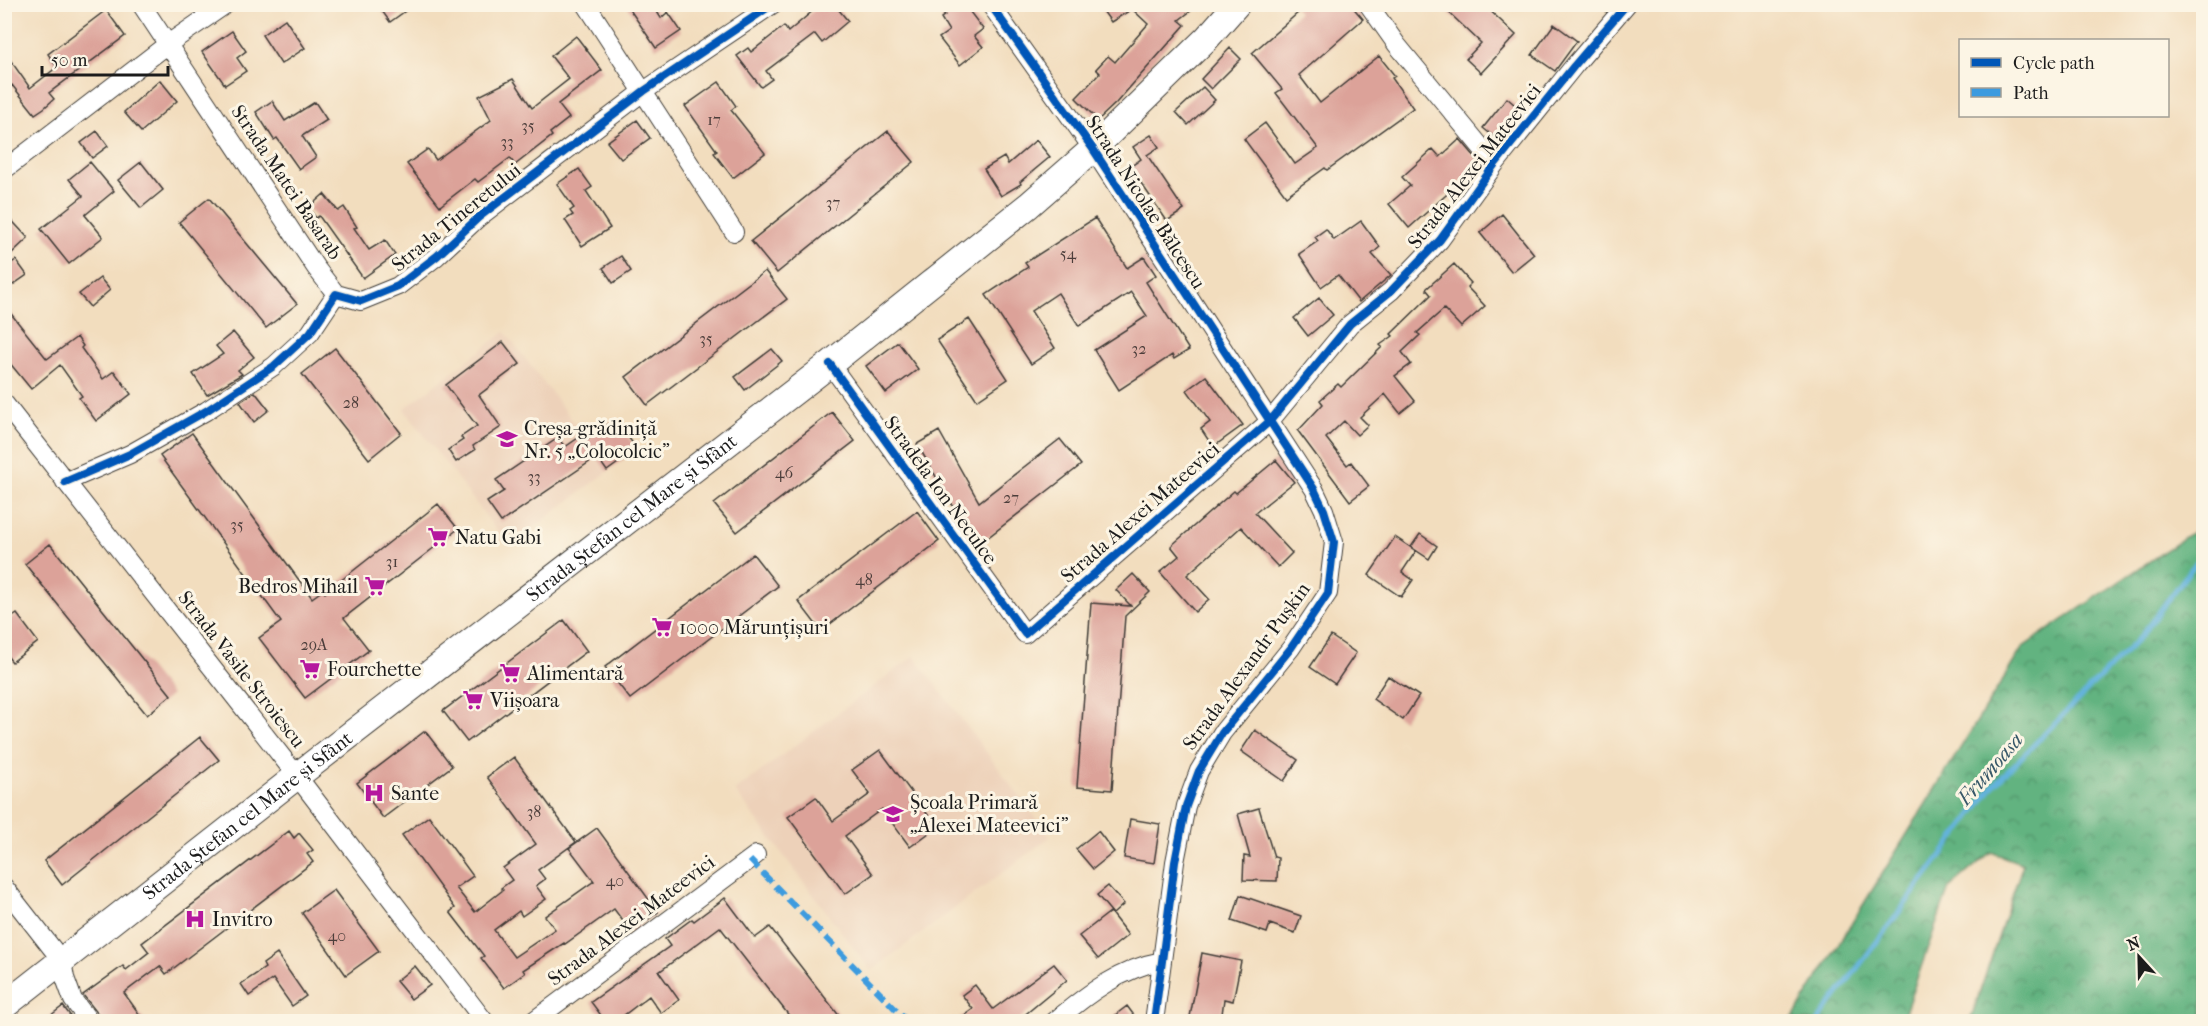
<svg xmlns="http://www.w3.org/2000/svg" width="2208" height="1026" font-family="'IM FELL French Canon',serif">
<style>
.built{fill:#edd1b9}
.forest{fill:url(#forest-crowns);stroke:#3f684e;stroke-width:1.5}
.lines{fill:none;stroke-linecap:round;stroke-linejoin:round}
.stream{stroke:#63b3dd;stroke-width:5}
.building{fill:#dca299}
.street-casing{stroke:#3c3934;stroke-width:20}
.secondary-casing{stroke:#3c3934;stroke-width:28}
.street{stroke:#fff;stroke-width:18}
.secondary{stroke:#fff;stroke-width:26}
.quiet{stroke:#3c9bdf;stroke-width:6;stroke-dasharray:12 6;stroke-linecap:butt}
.cycleway-casing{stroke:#fcf5e5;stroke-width:11}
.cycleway{stroke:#0057b8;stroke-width:8}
.labels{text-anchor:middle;stroke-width:6;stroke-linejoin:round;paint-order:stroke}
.number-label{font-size:16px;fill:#4c3e3b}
.street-label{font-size:20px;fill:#1c1c1c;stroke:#fcf5e5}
.poi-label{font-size:20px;fill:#1c1c1c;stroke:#fcf5e5;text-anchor:start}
.water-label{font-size:21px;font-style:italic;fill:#385869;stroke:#fcf5e5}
</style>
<defs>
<pattern id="forest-crowns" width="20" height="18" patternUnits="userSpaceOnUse" patternTransform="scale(1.5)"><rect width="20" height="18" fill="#62b380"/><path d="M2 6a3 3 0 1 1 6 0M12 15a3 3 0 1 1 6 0" fill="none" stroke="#509168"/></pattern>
</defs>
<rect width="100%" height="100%" fill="#fcf5e5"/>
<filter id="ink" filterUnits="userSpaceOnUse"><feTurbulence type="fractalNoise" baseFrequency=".0167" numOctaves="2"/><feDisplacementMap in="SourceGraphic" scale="12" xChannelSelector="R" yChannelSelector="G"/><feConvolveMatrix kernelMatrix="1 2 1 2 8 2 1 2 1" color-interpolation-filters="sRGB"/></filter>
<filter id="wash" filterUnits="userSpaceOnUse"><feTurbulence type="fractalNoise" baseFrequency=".008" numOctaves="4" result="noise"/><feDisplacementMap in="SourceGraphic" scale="24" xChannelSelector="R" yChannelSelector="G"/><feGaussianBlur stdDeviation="1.35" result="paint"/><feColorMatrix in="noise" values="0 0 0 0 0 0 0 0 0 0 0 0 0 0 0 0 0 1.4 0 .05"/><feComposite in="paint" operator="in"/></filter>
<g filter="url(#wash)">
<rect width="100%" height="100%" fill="#f2ddbe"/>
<!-- built -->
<path class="built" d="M505 332 610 470 509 546 404 409Z
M914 656 1050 837 871 971 735 791Z"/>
<!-- forest -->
<path class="forest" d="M2203 525V1021H1970L2023 864 1991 852 1949 888 1902 1021H1791L2023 647Z"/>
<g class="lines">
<!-- stream -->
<path class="stream" d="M1817 1022 1994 785 2140 637 2204 552"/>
</g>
<g id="blocks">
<!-- building -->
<path class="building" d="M377 4H415L390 22Z
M626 4H652L661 18 668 12 681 31 656 48Z
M821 4H834L848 21 822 43 815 34 766 71 772 79 761 87 737 56 748 48 751 52 784 26 788 32Z
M937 4H979V7L970 12 983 29 974 36 983 47 960 65 939 38 949 31 941 18 945 15Z
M1098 4H1200L1179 20 1185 25 1116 103 1098 120 1076 98 1100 73 1096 69 1108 56 1115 62 1148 24 1132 9 1111 22Z
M1292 4H1350L1363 19 1299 75 1320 103 1379 56 1395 76 1392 78 1413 108 1327 170 1325 168 1286 196 1244 139 1265 123 1295 164 1318 148 1276 93 1282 89 1252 53 1299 12Z
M1440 4H1483L1516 35 1481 73 1466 59 1481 43Z
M106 10 125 36 49 93 54 99 44 108 35 114 12 85 4 90V51L30 88 57 67 48 54Z
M285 19 305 48 281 64 262 35Z
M1554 24 1577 41 1555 71 1532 55Z
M232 31 246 51 237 58 246 71 225 85 202 52Z
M576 36 602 70 558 104 569 118 550 133 552 136 515 165 510 158 478 182 475 179 440 206 407 164 428 149 436 160 491 120 479 96 513 79 532 108 569 79 551 56Z
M1230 48 1241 59 1211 89 1201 79Z
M160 80 177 101 141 132 124 112Z
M719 82 736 106 731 110 765 153 733 178 714 153 717 151 685 106Z
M1203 87 1215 100 1188 125 1176 112Z
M1507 98 1522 111 1498 140 1483 128Z
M272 101 285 121 315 102 327 120 302 136 316 157 299 169 277 138 274 140 256 112Z
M637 120 650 138 621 159 607 142Z
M97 131 108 146 92 158 81 143Z
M888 131 914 162 777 273 751 241Z
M1151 135 1159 147 1147 155 1184 210 1167 221 1130 167 1141 159 1133 147Z
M1460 139 1481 164 1409 228 1389 204 1410 186 1402 177 1433 149 1440 157Z
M1036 140 1050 157 1020 182 1021 184 1001 196 984 169 1004 157 1008 164Z
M90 162 114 191 85 215 103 237 69 264 41 229 83 196 69 179Z
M141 162 163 190 141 208 118 180Z
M579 169 592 187 586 191 610 228 582 246 565 220 573 215 570 211 574 208 557 184Z
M324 194 338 211 344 207 357 227 354 228 369 250 385 240 395 255 363 278 319 216 316 218 308 208Z
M209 198 297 304 266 328 179 222Z
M4 212 28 238 12 253 4 245Z
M1502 214 1534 254 1512 272 1480 233Z
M1095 218 1127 268 1144 257 1156 275 1146 282 1189 350 1174 359 1172 355 1119 390 1094 350 1147 316 1131 292 1079 326 1058 293 1031 311 1055 348 1031 364 986 295 1028 267 1025 263Z
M1361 221 1380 247 1372 254 1391 275 1359 302 1338 275 1321 287 1299 254 1318 241 1315 237 1326 229 1334 240Z
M621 256 631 271 613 283 603 268Z
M16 260 27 275 4 291V268Z
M1454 264 1471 283 1467 287 1485 306 1461 327 1444 309 1417 333 1420 335 1402 352 1411 364 1395 376 1415 401 1400 413 1385 394 1360 417 1368 425 1357 435 1344 421 1326 438 1347 465 1351 462 1369 486 1350 501 1298 431 1323 404 1320 400 1338 384 1341 387 1382 347 1380 345 1393 336 1391 334 1431 295 1426 289Z
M765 271 787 299 647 405 626 377Z
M100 278 110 290 90 307 79 294Z
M1319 298 1333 315 1308 336 1294 318Z
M4 305 47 359 77 337 83 346 81 348 103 379 114 371 131 394 96 421 79 398 82 396 60 365 31 389 4 356Z
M969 319 1008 379 977 400 937 340Z
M233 332 254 357 238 370 242 374 207 395 193 374 223 354 216 346Z
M503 342 520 364 479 395 501 427 473 446 475 450 456 462 448 450 463 440 461 437 477 426 446 385Z
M898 342 918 369 886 393 866 366Z
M335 348 401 433 369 459 302 374Z
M772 349 782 361 745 390 735 377Z
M1206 376 1243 425 1213 447 1201 429 1210 422 1187 390Z
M255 392 269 410 254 422 240 402Z
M832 412 855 441 737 532 714 504Z
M615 419 637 449 607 471 597 457 501 522 487 502 504 491 496 480 558 438 565 447 581 436 584 442Z
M939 431 979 502 1060 439 1081 465 982 542 956 511 917 444Z
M192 433 312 598 323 590 325 593 438 504 458 529 344 618 369 650 305 698 259 638 281 622 160 456Z
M1276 460 1294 482 1255 513 1292 553 1278 567 1241 527 1187 575 1209 599 1195 612 1160 572 1179 556 1171 546 1234 491 1236 493Z
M917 511 939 541 821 631 798 601Z
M1420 534 1437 546 1429 559 1411 547Z
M1395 537 1416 551 1402 572 1413 580 1401 597 1369 575Z
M50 544 171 695 147 715 25 564Z
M753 554 778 586 630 699 605 667Z
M1133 574 1150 592 1125 616 1112 790 1077 787 1091 603 1131 606 1116 590Z
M17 614 38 642 12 662 4 652V623Z
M564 620 587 651 467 742 443 711Z
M1331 636 1356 653 1335 684 1310 667Z
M1388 676 1419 696 1403 720 1373 699Z
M1255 730 1298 760 1284 781 1241 751Z
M425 731 452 766 383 818 357 783Z
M200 737 219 760 62 885 44 861Z
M880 750 937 827 910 847 882 809 845 836 873 874 845 894 788 817 816 797 833 821 870 794 852 770Z
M514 757 576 842 538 870 545 879 536 886 546 899 522 916 519 911 494 930 514 957 555 929 545 916 594 881 569 848 597 828 658 912 631 932 614 909 565 944 564 943 523 970 525 973 504 988 481 958 484 956 450 912 455 908 402 835 429 816 473 876 456 888 475 912 503 890 501 888 512 880 503 868 536 844 487 777Z
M1259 808 1274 857 1278 858 1277 881 1243 880 1244 856 1250 857 1238 814Z
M1130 819 1160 824 1154 863 1124 858Z
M289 831 294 838 299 833 313 850 307 854 313 862 166 974 160 966 124 993 145 1022H101L99 1015 83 995 123 966 126 970 149 952 142 943Z
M1098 831 1114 852 1093 869 1076 849Z
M1108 886 1124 904 1113 914 1097 895Z
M334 890 379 951 346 975 302 913Z
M1240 895 1301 916 1295 933 1270 924 1267 933 1232 921Z
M725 898 755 938 770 927 844 1022H794L720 927 659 972 679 1000 661 1013 649 996 615 1022H606L591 1002 670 946 665 939 692 919 694 921Z
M1110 912 1128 935 1098 959 1079 936Z
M1202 953 1241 961 1233 1001 1224 999 1221 1022H1189Z
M277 954 306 996 292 1006 273 979 249 996 241 984 265 968 263 964Z
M1054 964 1067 980 1016 1022H955L973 1009 962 995 975 985 993 1009Z
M415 966 430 985 411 999 396 981Z
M63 1006 75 1022H42Z
M1127 1006 1139 1022H1106Z"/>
</g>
</g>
<g filter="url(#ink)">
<use href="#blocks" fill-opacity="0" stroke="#3c3934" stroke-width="1.5"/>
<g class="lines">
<!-- street casing -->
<g class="street-casing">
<path id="street" d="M141 4 316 268 336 294
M586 4 734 232
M990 4 1093 149 1314 489 1324 510 1334 542 1328 593 1291 648 1222 733 1199 771 1186 806 1175 862 1154 1022
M1368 4 1397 45 1495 164
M4 170 168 44 226 4
M830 364 1025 634 1270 421 1350 324 1391 291 1440 240 1495 164 1574 66 1627 4
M4 403 297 776 485 1022
M65 482 130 454 206 411 274 366 310 333 336 294 361 301 398 286 437 256 479 217 644 91 773 4
M4 887 62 961 65 978 73 1000 90 1022
M532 1022 756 855
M1054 1022C1086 995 1121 968 1162 961"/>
</g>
<!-- secondary casing -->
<g class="secondary-casing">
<g id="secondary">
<path id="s1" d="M4 1006 297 776 830 364 1029 205 1093 149 1207 38 1237 4"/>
</g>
</g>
<!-- street -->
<use href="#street" class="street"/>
<!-- secondary -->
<use href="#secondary" class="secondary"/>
<!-- quiet -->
<path class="quiet" d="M750 860 908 1022"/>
<!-- cycleway casing -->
<g class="cycleway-casing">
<path id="cycleway" d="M990 4 1093 149 1314 489 1324 510 1334 542 1328 593 1291 648 1222 733 1199 771 1186 806 1175 862 1154 1022
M830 364 1025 634 1270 421 1350 324 1391 291 1440 240 1495 164 1574 66 1627 4
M65 482 130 454 206 411 274 366 310 333 336 294 361 301 398 286 437 256 479 217 644 91 773 4"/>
</g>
<!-- cycleway -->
<use href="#cycleway" class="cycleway"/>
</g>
</g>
<!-- icons -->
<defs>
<g id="school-bare" transform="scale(1.62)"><path d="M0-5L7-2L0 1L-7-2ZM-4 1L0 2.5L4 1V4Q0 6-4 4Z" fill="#b5179e" stroke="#fcf5e5" stroke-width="2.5" paint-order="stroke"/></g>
<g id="supermarket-bare" transform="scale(1.62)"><path d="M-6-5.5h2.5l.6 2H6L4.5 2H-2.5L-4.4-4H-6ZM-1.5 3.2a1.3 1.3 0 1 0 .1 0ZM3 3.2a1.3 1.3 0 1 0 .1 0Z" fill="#b5179e" stroke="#fcf5e5" stroke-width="2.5" paint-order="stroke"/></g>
<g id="hospital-bare" transform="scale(1.62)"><path d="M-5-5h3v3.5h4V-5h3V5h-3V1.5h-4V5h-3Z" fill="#b5179e" stroke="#fcf5e5" stroke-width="2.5" paint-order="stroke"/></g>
</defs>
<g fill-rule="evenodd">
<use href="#school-bare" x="507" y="439"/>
<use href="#supermarket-bare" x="438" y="537"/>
<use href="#supermarket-bare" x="375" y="586"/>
<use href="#supermarket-bare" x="662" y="627"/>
<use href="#supermarket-bare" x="310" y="669"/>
<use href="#supermarket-bare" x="510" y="673"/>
<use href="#supermarket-bare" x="473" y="700"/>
<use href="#hospital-bare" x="374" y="793"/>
<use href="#school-bare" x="893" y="814"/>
<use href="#hospital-bare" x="195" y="919"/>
</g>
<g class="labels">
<!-- number labels -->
<g class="number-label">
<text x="714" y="125">17</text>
<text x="528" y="131">35</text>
<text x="507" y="147">33</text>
<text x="833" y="208">37</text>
<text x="1068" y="259">54</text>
<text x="706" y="344">35</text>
<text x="1139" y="354">32</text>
<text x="351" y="408">28</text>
<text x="784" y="478">46</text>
<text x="534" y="482">33</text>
<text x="1011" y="503">27</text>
<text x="237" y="530">35</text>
<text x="392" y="567">31</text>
<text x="864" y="585">48</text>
<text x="314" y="650">29A</text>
<text x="534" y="817">38</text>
<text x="615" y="886">40</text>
<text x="337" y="941">40</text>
</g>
<!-- street labels -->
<g class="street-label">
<text transform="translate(1474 166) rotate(-52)" y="7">Strada Alexei Mateevici</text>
<text transform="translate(287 182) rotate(56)" y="7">Strada Matei Basarab</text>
<text transform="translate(1146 202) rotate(57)" y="7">Strada Nicolae Bălcescu</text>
<text transform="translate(456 217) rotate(-39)" y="7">Strada Tineretului</text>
<text transform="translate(941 490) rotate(54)" y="7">Stradela Ion Neculce</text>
<text transform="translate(1140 512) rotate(-41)" y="7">Strada Alexei Mateevici</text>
<text dy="7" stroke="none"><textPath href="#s1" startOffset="795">Strada Ștefan cel Mare și Sfânt</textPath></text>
<text transform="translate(1246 666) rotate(-54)" y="7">Strada Alexandr Pușkin</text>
<text transform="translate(242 669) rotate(52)" y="7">Strada Vasile Stroiescu</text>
<text dy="7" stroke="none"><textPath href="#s1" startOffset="309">Strada Ștefan cel Mare și Sfânt</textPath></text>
<text transform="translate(631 920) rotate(-37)" y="7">Strada Alexei Mateevici</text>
</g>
<!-- poi labels -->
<g class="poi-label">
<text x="524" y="435">Creșa-grădiniță<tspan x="524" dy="23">Nr. 5 „Colocolcic”</tspan></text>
<text x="455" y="544">Natu Gabi</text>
<text x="358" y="593" text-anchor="end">Bedros Mihail</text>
<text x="679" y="634">1000 Mărunțișuri</text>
<text x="327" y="676">Fourchette</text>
<text x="527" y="680">Alimentară</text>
<text x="490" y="707">Viișoara</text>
<text x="391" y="800">Sante</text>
<text x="910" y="809">Școala Primară<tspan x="910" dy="23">„Alexei Mateevici”</tspan></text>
<text x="212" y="926">Invitro</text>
</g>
<!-- water labels -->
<g class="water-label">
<text transform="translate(1990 769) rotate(-49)" y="7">Frumoasa</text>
</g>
</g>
<!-- margin -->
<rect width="2208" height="1026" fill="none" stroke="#fcf5e5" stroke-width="24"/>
<!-- legend -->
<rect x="1959" y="39" width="210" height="78" fill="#fcf5e5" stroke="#a29e95" stroke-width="1.5"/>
<rect x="1971" y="58" width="30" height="9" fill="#0057b8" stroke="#a29e95" stroke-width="1.5"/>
<text x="2013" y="69" font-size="18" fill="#1c1c1c">Cycle path</text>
<rect x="1971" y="88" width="30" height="9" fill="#3c9bdf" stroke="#a29e95" stroke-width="1.5"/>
<text x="2013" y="99" font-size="18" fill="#1c1c1c">Path</text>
<!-- north arrow -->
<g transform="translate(2139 957) rotate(338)" stroke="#fcf5e5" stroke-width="4.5" paint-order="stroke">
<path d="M0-4.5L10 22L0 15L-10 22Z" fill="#1c1c1c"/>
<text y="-9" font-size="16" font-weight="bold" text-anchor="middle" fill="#1c1c1c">N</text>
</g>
<!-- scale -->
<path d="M42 66v9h126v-9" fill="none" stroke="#1c1c1c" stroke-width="3"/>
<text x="51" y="66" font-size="18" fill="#1c1c1c" stroke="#fcf5e5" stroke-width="4.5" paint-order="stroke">50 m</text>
</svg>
